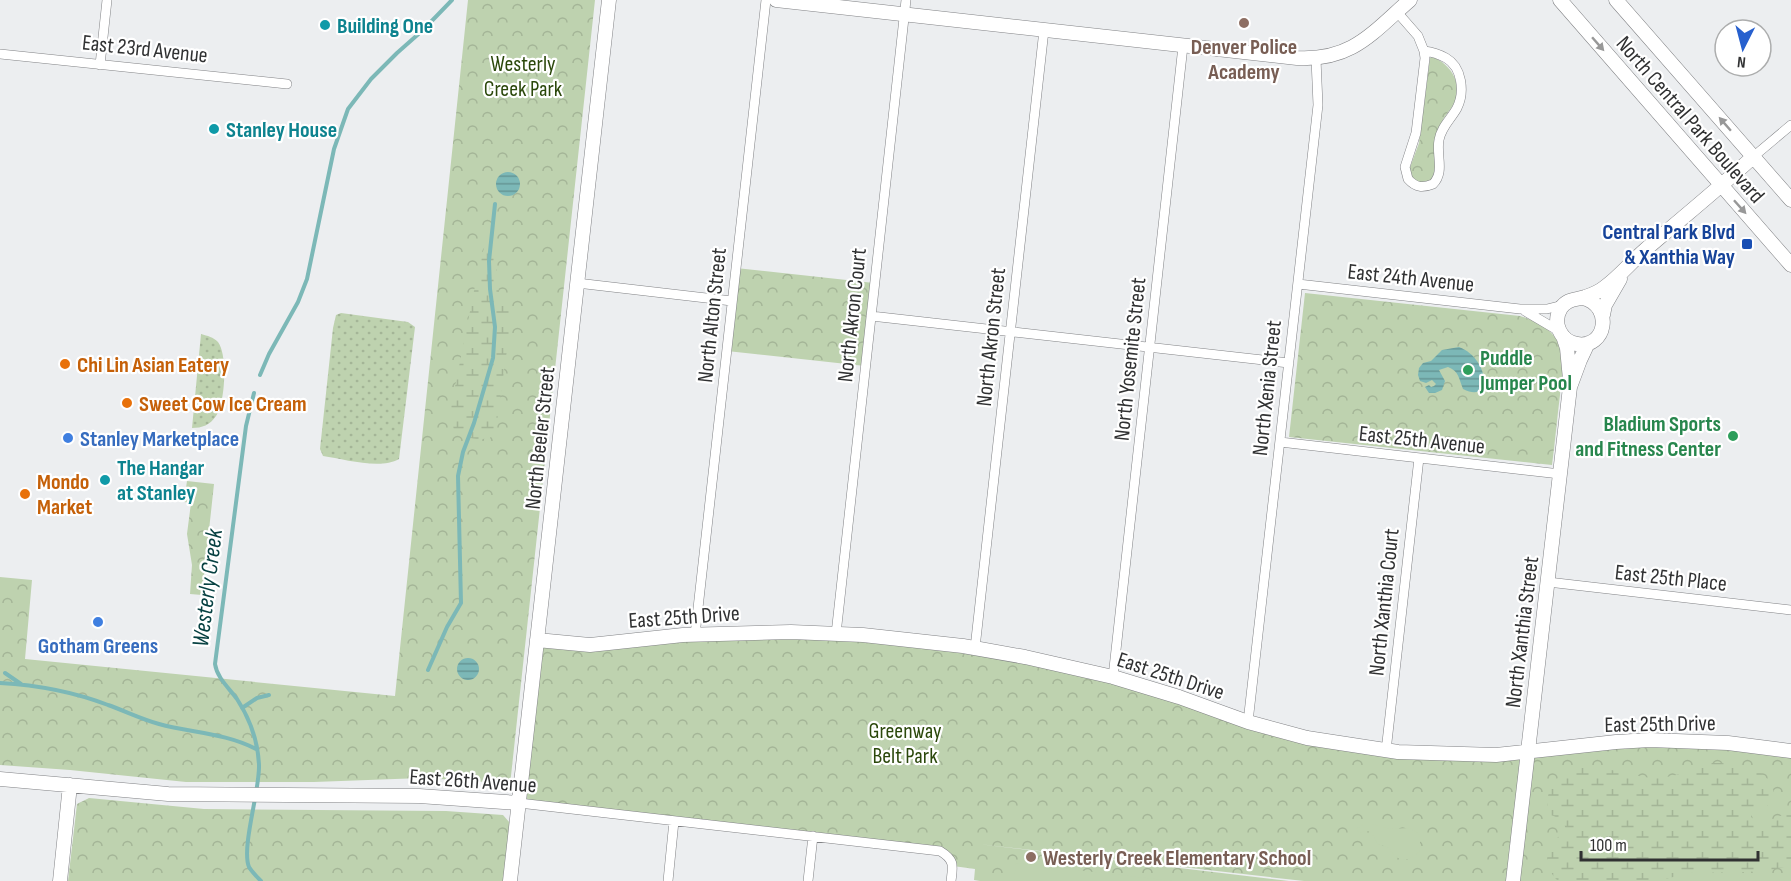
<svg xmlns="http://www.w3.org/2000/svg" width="1791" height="881" font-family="'Sofia Sans Condensed',sans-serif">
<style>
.grass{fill:url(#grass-dots)}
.forest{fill:url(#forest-crowns)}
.wetland{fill:url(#wetland-marsh)}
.garden{fill:#bed2af}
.water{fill:url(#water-rules)}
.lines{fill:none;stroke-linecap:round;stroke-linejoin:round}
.stream{stroke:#7cb8b7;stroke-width:4}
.street-casing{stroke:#818285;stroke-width:10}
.secondary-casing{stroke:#818285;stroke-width:15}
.street{stroke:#fff;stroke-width:9}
.secondary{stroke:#fff;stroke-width:14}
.oneway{fill:#989898}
.education-dot{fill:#8d6e63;stroke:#fff;stroke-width:2}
.culture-dot{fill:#0f9aa8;stroke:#fff;stroke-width:2}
.transit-dot{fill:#1a4fb4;stroke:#fff;stroke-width:2}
.food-dot{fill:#e8710a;stroke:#fff;stroke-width:2}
.leisure-dot{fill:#2e9e5b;stroke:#fff;stroke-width:2}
.shop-dot{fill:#3f7fe0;stroke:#fff;stroke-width:2}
.labels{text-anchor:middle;stroke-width:4.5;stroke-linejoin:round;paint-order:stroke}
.culture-label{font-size:22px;font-weight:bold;fill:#0d838f;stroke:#fff;text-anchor:start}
.education-label{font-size:22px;font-weight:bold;fill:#785e54;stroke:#fff}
.street-label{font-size:22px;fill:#303132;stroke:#fff}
.park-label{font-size:22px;fill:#2b480b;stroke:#fff}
.transit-label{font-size:22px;font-weight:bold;fill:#164399;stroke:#fff;text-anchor:end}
.leisure-label{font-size:22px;font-weight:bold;fill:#27864d;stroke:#fff;text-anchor:start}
.food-label{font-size:22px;font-weight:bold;fill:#c56008;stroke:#fff;text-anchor:start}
.shop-label{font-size:22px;font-weight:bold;fill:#366cbe;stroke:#fff;text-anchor:start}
.water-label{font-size:24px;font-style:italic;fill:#074142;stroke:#fff}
</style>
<defs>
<pattern id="grass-dots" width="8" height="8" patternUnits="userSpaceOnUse" patternTransform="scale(1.5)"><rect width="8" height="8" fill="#bed2af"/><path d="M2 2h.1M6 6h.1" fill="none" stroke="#a4b597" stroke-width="1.8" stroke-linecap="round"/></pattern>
<pattern id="forest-crowns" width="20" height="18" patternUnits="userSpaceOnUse" patternTransform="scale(1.5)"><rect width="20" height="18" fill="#bed2af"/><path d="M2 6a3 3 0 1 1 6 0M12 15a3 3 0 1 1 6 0" fill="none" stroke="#a4b597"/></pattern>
<pattern id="wetland-marsh" width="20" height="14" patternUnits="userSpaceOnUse" patternTransform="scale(1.5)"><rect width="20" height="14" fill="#bed2af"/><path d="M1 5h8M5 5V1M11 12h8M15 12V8" fill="none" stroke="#a4b597"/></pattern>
<pattern id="water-rules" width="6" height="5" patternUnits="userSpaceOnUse" patternTransform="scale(1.5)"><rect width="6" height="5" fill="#7cb8b7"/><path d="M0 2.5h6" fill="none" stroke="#669695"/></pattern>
</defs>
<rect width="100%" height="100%" fill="#eceef0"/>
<!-- grass -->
<path class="grass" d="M341 313 408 322 415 327 399 459C380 470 344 459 323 456L320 449 333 328 336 315Z
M201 334C208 336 213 337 218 342 228 355 225 404 216 416 210 425 202 428 192 428Z"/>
<!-- forest -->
<path class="forest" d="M468 0H595L510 785 475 781 422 778 314 782H186L70 770 0 765V577L32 580 25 659 395 696Z
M1432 57C1452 64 1464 86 1453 105 1449 112 1443 117 1441 125 1436 143 1438 162 1432 180L1421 184 1411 177 1409 170 1419 143 1430 58Z
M736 268 874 283 865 366 727 351Z
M1305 293 1520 316C1549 324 1566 341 1565 373 1565 381 1560 388 1560 395 1557 419 1555 442 1552 465L1289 437Z
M187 481 214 484 202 595 190 594 192 565 187 534 191 503 184 502Z
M791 632 1025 657 1248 722 1425 754 1616 742 1791 751V881H1304L978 844 1289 881H980L974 880 975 869 953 866 949 856 519 803 537 640 580 645Z
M89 798 204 809 446 811 503 815 511 824 504 881H68L77 804Z"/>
<!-- wetland -->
<path class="wetland" d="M489 243H492L495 248 498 287 500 296 510 312 511 332 506 356 496 429 490 438C477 441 464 438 454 430L450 412 475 286C480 272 480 259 485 245Z
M1712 763C1734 763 1760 763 1771 785 1776 794 1775 800 1767 806L1753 808 1751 817 1755 820C1769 822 1780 818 1791 809V866L1770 870 1748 872 1689 873 1657 881H1558C1546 870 1543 853 1555 840 1559 836 1563 834 1566 830L1563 820 1551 815C1546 807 1546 797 1551 789 1571 746 1627 780 1658 778 1677 777 1695 768 1712 763Z"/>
<!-- garden -->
<path class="garden" d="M1364 824H1372L1389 829 1409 828 1418 833 1420 837V850C1410 863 1397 863 1389 848L1378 844C1373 835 1371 827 1359 833L1356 829Z
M1016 863 1172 881H1014Z"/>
<!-- water -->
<path class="water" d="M496 184a12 12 0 1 1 24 0a12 12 0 1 1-24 0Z
M1459 347C1489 358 1494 405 1463 389 1459 379 1459 371 1448 367L1439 370 1445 381 1442 390 1435 393H1429L1425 387 1429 385 1431 387 1434 386 1436 384 1432 380 1426 383 1420 381 1418 375 1419 368 1423 363 1431 361 1442 350Z
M457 669a11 11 0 1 1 22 0a11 11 0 1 1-22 0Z"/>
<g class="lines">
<!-- stream -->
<path class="stream" d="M260 375 269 354 298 302 307 279 334 149 348 109 371 79 397 53 423 30 452 0
M254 393 246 426 215 664C217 678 229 688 237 699 250 719 258 742 259 765 260 790 241 848 249 867 252 872 257 877 261 881
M428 670 447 627 461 603 458 476 463 452 474 423 493 358 495 327 490 289 489 261 495 204
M5 673 21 684
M0 683C36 685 74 692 108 705 125 711 141 719 159 724 192 733 225 733 256 749
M242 708 257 698 269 695"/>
<!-- street casing -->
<g class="street-casing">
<path id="street" d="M1397 12 1418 36 1424 51 1425 58 1416 133 1405 167 1408 179C1416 188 1423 188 1433 184 1445 172 1436 155 1439 140 1441 127 1451 119 1457 108 1465 92 1462 67 1446 58 1439 54 1432 52 1424 51
M0 54 287 84
M100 65 107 0
M1753 157 1791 125
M577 283 732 301
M1298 284 1520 309H1547L1563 305
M1525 311 1559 331
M871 316 1289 363
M1280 442 1560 474
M1548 582 1791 610
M836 634 906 0
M695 635 766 0
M975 648 1044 30
M1113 677 1183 46
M1248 722 1318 105 1316 59
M1386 751 1419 458
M519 803 940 851C955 860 953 866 951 881
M668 881 674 821
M808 881 813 836"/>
</g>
<!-- secondary casing -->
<g class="secondary-casing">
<path id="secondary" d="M776 0 1297 58C1352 61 1372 33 1410 0
M1560 0 1791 265
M1616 0 1791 200
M1583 298C1614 306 1606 349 1577 344 1560 341 1552 322 1561 308 1567 299 1575 300 1585 297 1591 295 1600 291 1605 287 1620 276 1632 261 1645 250 1681 219 1718 189 1753 157
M1603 315 1605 305 1620 279
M1563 336 1567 348 1570 379
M537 640 590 645 683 635 791 632 863 635 963 646 1025 657 1113 677 1179 697 1248 722 1307 738 1398 752 1496 755 1616 742 1650 740 1728 743 1791 751
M0 779 168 794 419 796 519 803
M60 881 70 785
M510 881 609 0
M1513 881 1570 387 1580 360 1588 343"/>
</g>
<!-- street -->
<use href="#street" class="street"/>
<!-- secondary -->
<use href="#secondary" class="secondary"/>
</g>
<!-- one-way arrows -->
<defs><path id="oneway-solid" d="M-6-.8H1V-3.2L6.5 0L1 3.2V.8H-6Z" transform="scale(1.5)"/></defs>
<g class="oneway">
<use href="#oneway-solid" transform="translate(1598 44) rotate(49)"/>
<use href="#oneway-solid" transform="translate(1725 124) rotate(-131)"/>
<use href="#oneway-solid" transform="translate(1740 207) rotate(48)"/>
</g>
<!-- markers -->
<g class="education-dot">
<circle cx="1244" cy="23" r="6"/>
<circle cx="1031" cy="857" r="6"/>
</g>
<g class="culture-dot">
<circle cx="325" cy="25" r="6"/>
<circle cx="214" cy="129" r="6"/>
<circle cx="105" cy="480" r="6"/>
</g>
<rect class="transit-dot" x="1741" y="238" width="12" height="12" rx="3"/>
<g class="food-dot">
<circle cx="65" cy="364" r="6"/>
<circle cx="127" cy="403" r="6"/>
<circle cx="25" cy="494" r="6"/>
</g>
<g class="leisure-dot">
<circle cx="1468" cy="370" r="6"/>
<circle cx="1733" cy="436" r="6"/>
</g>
<g class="shop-dot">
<circle cx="68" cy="438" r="6"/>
<circle cx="98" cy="622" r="6"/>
</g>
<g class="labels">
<!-- culture labels -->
<g class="culture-label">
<text x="337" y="33">Building One</text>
<text x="226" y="137">Stanley House</text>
<text x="117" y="475">The Hangar<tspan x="117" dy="25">at Stanley</tspan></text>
</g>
<!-- education labels -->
<g class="education-label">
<text x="1244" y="54">Denver Police<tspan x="1244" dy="25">Academy</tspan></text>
<text x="1043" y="865" text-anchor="start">Westerly Creek Elementary School</text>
</g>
<!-- street labels -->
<g class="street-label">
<text transform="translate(145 48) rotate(6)" y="8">East 23rd Avenue</text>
<text transform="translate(1691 119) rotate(49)" y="8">North Central Park Boulevard</text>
<text transform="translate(1411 277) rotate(6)" y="8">East 24th Avenue</text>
<text transform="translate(711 315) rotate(-84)" y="8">North Alton Street</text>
<text transform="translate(851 315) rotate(-84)" y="8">North Akron Court</text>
<text transform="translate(990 337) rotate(-84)" y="8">North Akron Street</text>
<text transform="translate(1129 359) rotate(-84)" y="8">North Yosemite Street</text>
<text transform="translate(1266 388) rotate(-84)" y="8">North Xenia Street</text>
<text transform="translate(539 438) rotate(-84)" y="8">North Beeler Street</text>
<text transform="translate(1422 439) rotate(6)" y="8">East 25th Avenue</text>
<text transform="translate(1671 577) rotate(6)" y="8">East 25th Place</text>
<text transform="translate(1383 602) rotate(-84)" y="8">North Xanthia Court</text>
<text transform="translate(684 616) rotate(-4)" y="8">East 25th Drive</text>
<text transform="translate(1521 632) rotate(-83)" y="8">North Xanthia Street</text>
<text transform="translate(1171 675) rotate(18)" y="8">East 25th Drive</text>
<text transform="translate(1660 723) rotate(-1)" y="8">East 25th Drive</text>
<text transform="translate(473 780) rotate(4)" y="8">East 26th Avenue</text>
</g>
<!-- park labels -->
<g class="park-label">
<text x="523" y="71">Westerly<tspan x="523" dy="25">Creek Park</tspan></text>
<text x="905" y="738">Greenway<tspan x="905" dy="25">Belt Park</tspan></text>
</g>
<!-- transit labels -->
<g class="transit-label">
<text x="1735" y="239">Central Park Blvd<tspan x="1735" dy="25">&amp; Xanthia Way</tspan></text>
</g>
<!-- leisure labels -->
<g class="leisure-label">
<text x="1480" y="365">Puddle<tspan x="1480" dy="25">Jumper Pool</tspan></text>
<text x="1721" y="431" text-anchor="end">Bladium Sports<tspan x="1721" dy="25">and Fitness Center</tspan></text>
</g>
<!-- food labels -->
<g class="food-label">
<text x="77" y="372">Chi Lin Asian Eatery</text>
<text x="139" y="411">Sweet Cow Ice Cream</text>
<text x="37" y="489">Mondo<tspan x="37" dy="25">Market</tspan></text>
</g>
<!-- shop labels -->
<g class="shop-label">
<text x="80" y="446">Stanley Marketplace</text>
<text x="98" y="653" text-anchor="middle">Gotham Greens</text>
</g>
<!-- water labels -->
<g class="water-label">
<text transform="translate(207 588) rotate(-83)" y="8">Westerly Creek</text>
</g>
</g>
<!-- north arrow -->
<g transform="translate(1743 48) rotate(186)"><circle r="28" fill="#ffffff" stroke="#acadad" stroke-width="1.5"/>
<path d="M0-4.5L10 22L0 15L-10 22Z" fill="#2760ce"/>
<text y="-9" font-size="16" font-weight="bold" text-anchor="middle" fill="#303132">N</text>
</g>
<!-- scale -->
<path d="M1581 851v9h177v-9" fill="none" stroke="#303132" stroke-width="3"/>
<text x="1590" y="851" font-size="18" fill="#303132" stroke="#ffffff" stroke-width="4.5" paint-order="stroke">100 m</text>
</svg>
